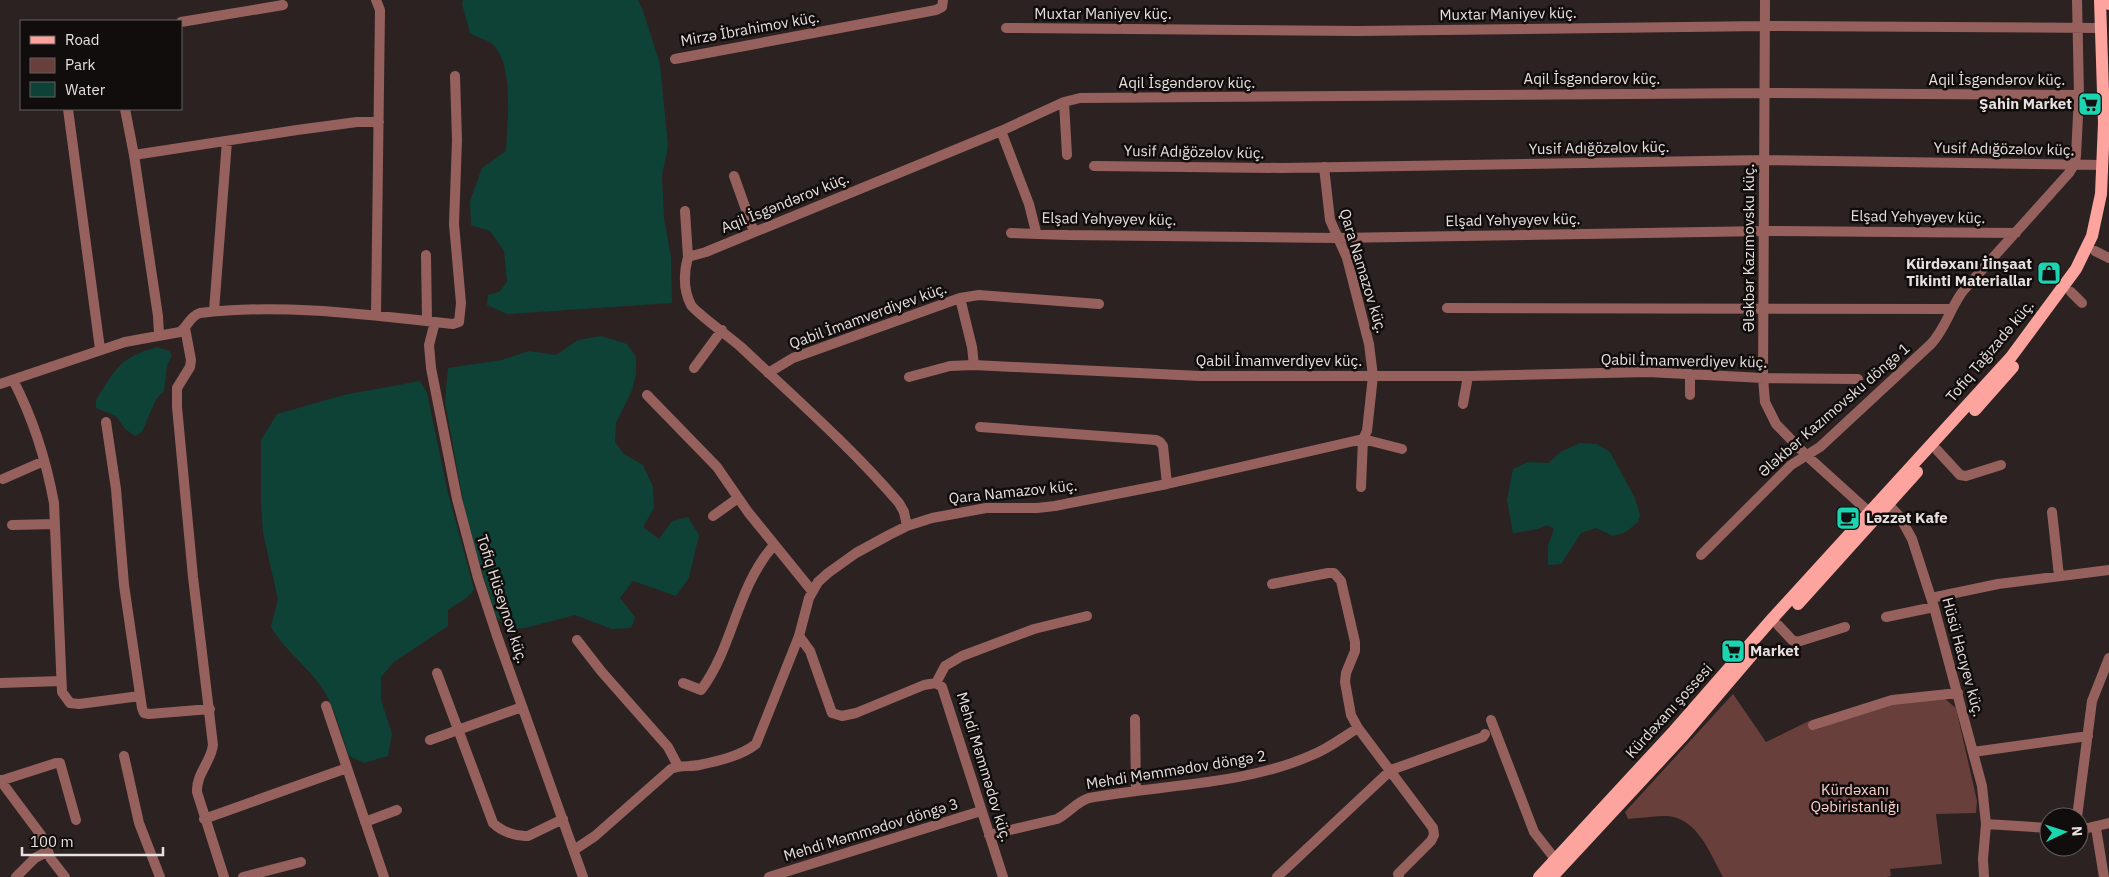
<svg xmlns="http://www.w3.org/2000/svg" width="2109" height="877" font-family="'IBM Plex Sans',sans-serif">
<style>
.green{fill:#683f3b}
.water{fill:#0e4237}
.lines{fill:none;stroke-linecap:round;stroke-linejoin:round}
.minor{stroke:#96615d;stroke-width:10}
.major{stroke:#fca49d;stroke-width:12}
.labels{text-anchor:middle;stroke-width:5;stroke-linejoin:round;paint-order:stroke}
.street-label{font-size:15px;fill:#e7e0df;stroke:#110d0c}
.poi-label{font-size:15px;font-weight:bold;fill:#e7e0df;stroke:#110d0c;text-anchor:end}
.park-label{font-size:15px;fill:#fbcfca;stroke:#110d0c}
</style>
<rect width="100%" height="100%" fill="#2c2221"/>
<!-- green -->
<path class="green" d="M1733 694 1766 742 1809 721 1814 730 1879 707 1907 701 1945 699 1956 708 1977 801 1976 813 1936 814 1942 864 1890 869 1891 876 1887 877H1723C1710 854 1698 818 1667 816 1654 816 1641 818 1628 819L1625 812Z"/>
<!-- water -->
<path class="water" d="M463 0H638L643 11 660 64 668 147 662 175 664 218 671 257 672 303 507 314 487 305 488 295 499 292 507 282 504 251 490 231 471 225 470 201 482 168 506 151C507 124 515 61 491 43 485 39 476 37 470 33L462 4Z
M601 336 627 344 636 357V374L632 390 616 423 615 442 624 454 643 465 653 487 654 508 643 527 659 539 672 521 688 517 699 535 689 578 676 596 633 581 620 598 635 617 631 628 612 629 575 615 525 628 510 629 496 617 467 523 445 402 448 368 502 360 529 351 556 355 578 340Z
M157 347 169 351 172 355 167 366 164 391 156 399 142 432 135 436 125 429 116 416 96 408C95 398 99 395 105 386 120 361 128 356 157 347Z
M420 381 427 393 447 489 474 589C468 600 458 602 448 610V626L394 662 381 677V700L392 734 388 756 364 763 349 756C340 731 334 702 317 681 302 662 283 648 271 627L278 599 263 533 261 502V440L277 414 344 395Z
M1580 443 1597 444 1610 452 1635 498 1640 515 1638 522 1626 532 1613 536 1596 528 1581 533 1561 564 1548 565V546L1554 529 1547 525 1538 529 1513 533 1507 500 1513 469 1528 462 1548 463 1562 451Z"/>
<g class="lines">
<!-- minor -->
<path class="minor" d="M1765 0 1763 378 1765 402 1776 424 1806 455 1869 512
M181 22 283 5
M1006 28 1358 31 1765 26 2101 28
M675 59 936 10 942 7 943 0
M1064 102 1067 155
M68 109 100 349
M125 109 134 155 158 316 159 334
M1001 131 1029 204 1036 232
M134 155 297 130 357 122H379
M1094 166 1282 168 1764 160 2103 165
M734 176 754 232
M685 211 688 257
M1011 233 1068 235 1336 238 1765 231 2016 233
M2095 251 2109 258
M426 255 427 321
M2071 292 2082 303
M960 298 979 295 1099 304
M1447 308 1952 309
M214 311 227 141
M376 315 380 10 376 0
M435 322 429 345 431 368 457 499 478 578 497 636 583 877
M185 328 191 360 190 367 177 388V407L193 577 213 745C211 762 196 774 197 792L224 877
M694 368 722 330
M768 373 793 358 960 298 972 347 974 365 1200 376H1468L1648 372 1763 378 1858 379
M909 377 950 366 974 365
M13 380C33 418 46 460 54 503L62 692 70 703 79 704 140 696
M0 384 125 342 180 332C188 326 190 316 200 313 283 303 370 315 453 324L459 322 461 303 454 224 457 140 455 76
M647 395 717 467 748 512 812 591
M1690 395V374
M1463 404 1468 376
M106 422 116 489 124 585 142 708 144 713 149 714 210 709
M980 427 1156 440 1160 442 1163 446 1167 484
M1937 450 1960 475 1966 476 2001 465
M3 479 44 461
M1361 487 1363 439 1402 449
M1889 505 1900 517 1912 539 1934 607 1982 786 1986 824 1983 859 1984 877
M2052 512 2059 576
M713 516 738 498
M12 525 55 524
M907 526 904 512 899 503C851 447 795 398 741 347 732 339 695 312 691 305 683 290 684 272 688 257L706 252 1001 131 1064 102 1080 98 1765 93 2079 95
M1701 555 1791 465 1820 447 1931 344C1946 328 1950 308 1963 291L2069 173 2074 165 2076 156 2079 95 2077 0
M1272 584 1328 573H1334L1341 581 1355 642V651L1346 673 1345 682 1351 715 1358 728
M1931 598 1998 584 2109 570
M1886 617 1934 607
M1778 625 1792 640 1797 642 1845 627
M799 636 810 651 832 713 842 716 856 713 924 685 936 683 942 687 1003 877
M577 640 601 671 668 747 678 766
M437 673 493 823C501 831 516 837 528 836L563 819
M0 683 61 681
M683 683 701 690C734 646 736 588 774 545
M936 683 945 666 962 656 1034 629 1087 616
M326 706 384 877
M1135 719 1136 791
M1491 720 1534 832 1555 859
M1813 725 1892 700 1958 693
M430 740 522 707
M1973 752 2088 736
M124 756 139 823 160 877
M0 780 41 835 51 859 65 877
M0 781 56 763H60L76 820
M2077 817 2092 701 2109 658
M204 819 347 768
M365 822 397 810
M1986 824 2049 828
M2096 828 2104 877
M2079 830 2109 823
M989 835 1057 819C1069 813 1076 802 1089 798 1163 784 1242 786 1312 755 1328 749 1343 737 1358 728L1433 828 1434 835 1431 841 1398 874 1399 877
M574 850 595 836 671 769C680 765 690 767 699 765 718 761 741 756 756 744L799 636 809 598 818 582 828 573 856 553 889 535 907 526 932 518 986 508H1037L1055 506 1167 484 1363 439 1367 431 1373 376 1369 344 1347 258 1330 220 1324 167
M16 877 35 858 48 851
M243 877 301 862
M769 877 981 811
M1277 877 1391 770 1483 737 1485 734"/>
<!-- major -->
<path class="major" d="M2109 0V4
M1975 410 2013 367
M1798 604 1917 472
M1539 877 1674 731 1772 619 2011 357 2076 269 2092 236 2101 194 2104 123 2100 0
M1552 877 1681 738 1756 650"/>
</g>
<!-- icons -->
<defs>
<g id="supermarket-square" transform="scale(1.25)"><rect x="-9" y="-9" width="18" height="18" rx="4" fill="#1bd5b1" stroke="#110d0c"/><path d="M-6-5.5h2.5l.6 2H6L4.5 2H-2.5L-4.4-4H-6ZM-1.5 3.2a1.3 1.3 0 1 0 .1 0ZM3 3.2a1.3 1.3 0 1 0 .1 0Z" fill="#111"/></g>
<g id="shop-square" transform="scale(1.25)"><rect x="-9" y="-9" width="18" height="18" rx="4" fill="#1bd5b1" stroke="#110d0c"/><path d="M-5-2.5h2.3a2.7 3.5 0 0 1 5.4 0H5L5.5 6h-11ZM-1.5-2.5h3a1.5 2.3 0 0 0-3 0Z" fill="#111"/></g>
<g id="cafe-square" transform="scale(1.25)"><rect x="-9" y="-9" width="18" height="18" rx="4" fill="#1bd5b1" stroke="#110d0c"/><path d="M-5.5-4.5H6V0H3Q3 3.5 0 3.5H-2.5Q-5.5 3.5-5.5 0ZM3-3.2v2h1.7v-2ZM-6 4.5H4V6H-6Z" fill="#111"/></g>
</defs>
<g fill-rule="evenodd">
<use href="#supermarket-square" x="2090" y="104"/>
<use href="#shop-square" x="2049" y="273"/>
<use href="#cafe-square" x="1848" y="518"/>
<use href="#supermarket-square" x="1733" y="651"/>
</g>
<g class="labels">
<!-- street labels -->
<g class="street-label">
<text x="1103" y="19">Muxtar Maniyev küç.</text>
<text transform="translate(1508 14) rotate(-1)" y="5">Muxtar Maniyev küç.</text>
<text transform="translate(750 29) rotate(-10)" y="5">Mirzə İbrahimov küç.</text>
<text x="1592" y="84">Aqil İsgəndərov küç.</text>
<text x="1997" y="85">Aqil İsgəndərov küç.</text>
<text x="1187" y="88">Aqil İsgəndərov küç.</text>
<text transform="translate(1599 148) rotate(-1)" y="5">Yusif Adığözəlov küç.</text>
<text transform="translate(2004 149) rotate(1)" y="5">Yusif Adığözəlov küç.</text>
<text transform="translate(1194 152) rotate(1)" y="5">Yusif Adığözəlov küç.</text>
<text transform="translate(785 203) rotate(-22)" y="5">Aqil İsgəndərov küç.</text>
<text transform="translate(1918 217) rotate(1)" y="5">Elşad Yəhyəyev küç.</text>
<text transform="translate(1109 219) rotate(1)" y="5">Elşad Yəhyəyev küç.</text>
<text transform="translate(1513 220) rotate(-1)" y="5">Elşad Yəhyəyev küç.</text>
<text transform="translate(1749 248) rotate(-90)" y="5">Ələkbər Kazımovsku küç.</text>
<text transform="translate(1363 271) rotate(73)" y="5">Qara Namazov küç.</text>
<text transform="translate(868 316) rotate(-20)" y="5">Qabil İmamverdiyev küç.</text>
<text transform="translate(1990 351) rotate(-50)" y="5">Tofiq Tağızadə küç.</text>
<text x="1279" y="366">Qabil İmamverdiyev küç.</text>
<text transform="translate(1684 361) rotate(1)" y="5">Qabil İmamverdiyev küç.</text>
<text transform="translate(1834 410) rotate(-41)" y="5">Ələkbər Kazımovsku döngə 1</text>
<text transform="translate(1013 492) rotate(-6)" y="5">Qara Namazov küç.</text>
<text transform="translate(502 599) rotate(72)" y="5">Tofiq Hüseynov küç.</text>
<text transform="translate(1963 657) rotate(75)" y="5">Hüsü Hacıyev küç.</text>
<text transform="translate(1669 711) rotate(-48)" y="5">Kürdəxanı şossesi</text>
<text transform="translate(984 767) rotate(73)" y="5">Mehdi Məmmədov küç.</text>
<text transform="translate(1176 770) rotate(-9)" y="5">Mehdi Məmmədov döngə 2</text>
<text transform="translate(871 830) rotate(-17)" y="5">Mehdi Məmmədov döngə 3</text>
</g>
<!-- poi labels -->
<g class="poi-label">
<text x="2072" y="109">Şahin Market</text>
<text x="2032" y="269">Kürdəxanı İinşaat<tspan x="2032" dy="17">Tikinti Materiallar</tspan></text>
<text x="1866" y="523" text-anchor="start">Ləzzət Kafe</text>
<text x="1750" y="656" text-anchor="start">Market</text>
</g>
<!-- park labels -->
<g class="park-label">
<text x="1855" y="795">Kürdəxanı<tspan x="1855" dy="17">Qəbiristanlığı</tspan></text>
</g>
</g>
<!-- legend -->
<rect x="20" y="20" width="162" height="90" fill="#110d0c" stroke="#676160"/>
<rect x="30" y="36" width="25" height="8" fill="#fca49d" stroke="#676160"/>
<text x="65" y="45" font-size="15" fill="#e7e0df">Road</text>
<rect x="30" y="58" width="25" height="15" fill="#683f3b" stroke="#676160"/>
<text x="65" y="70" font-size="15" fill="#e7e0df">Park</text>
<rect x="30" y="82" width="25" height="15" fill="#0e4237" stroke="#676160"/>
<text x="65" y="95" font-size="15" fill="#e7e0df">Water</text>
<!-- north arrow -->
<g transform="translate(2064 832) rotate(86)"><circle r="24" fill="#110d0c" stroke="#676160"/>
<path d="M0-4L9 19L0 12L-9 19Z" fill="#1bd5b1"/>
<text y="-8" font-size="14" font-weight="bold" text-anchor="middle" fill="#e7e0df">N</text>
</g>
<!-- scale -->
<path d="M22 847v8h141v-8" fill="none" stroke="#e7e0df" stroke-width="2.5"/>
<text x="30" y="847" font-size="15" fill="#e7e0df" stroke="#110d0c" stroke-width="4" paint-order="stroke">100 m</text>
</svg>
